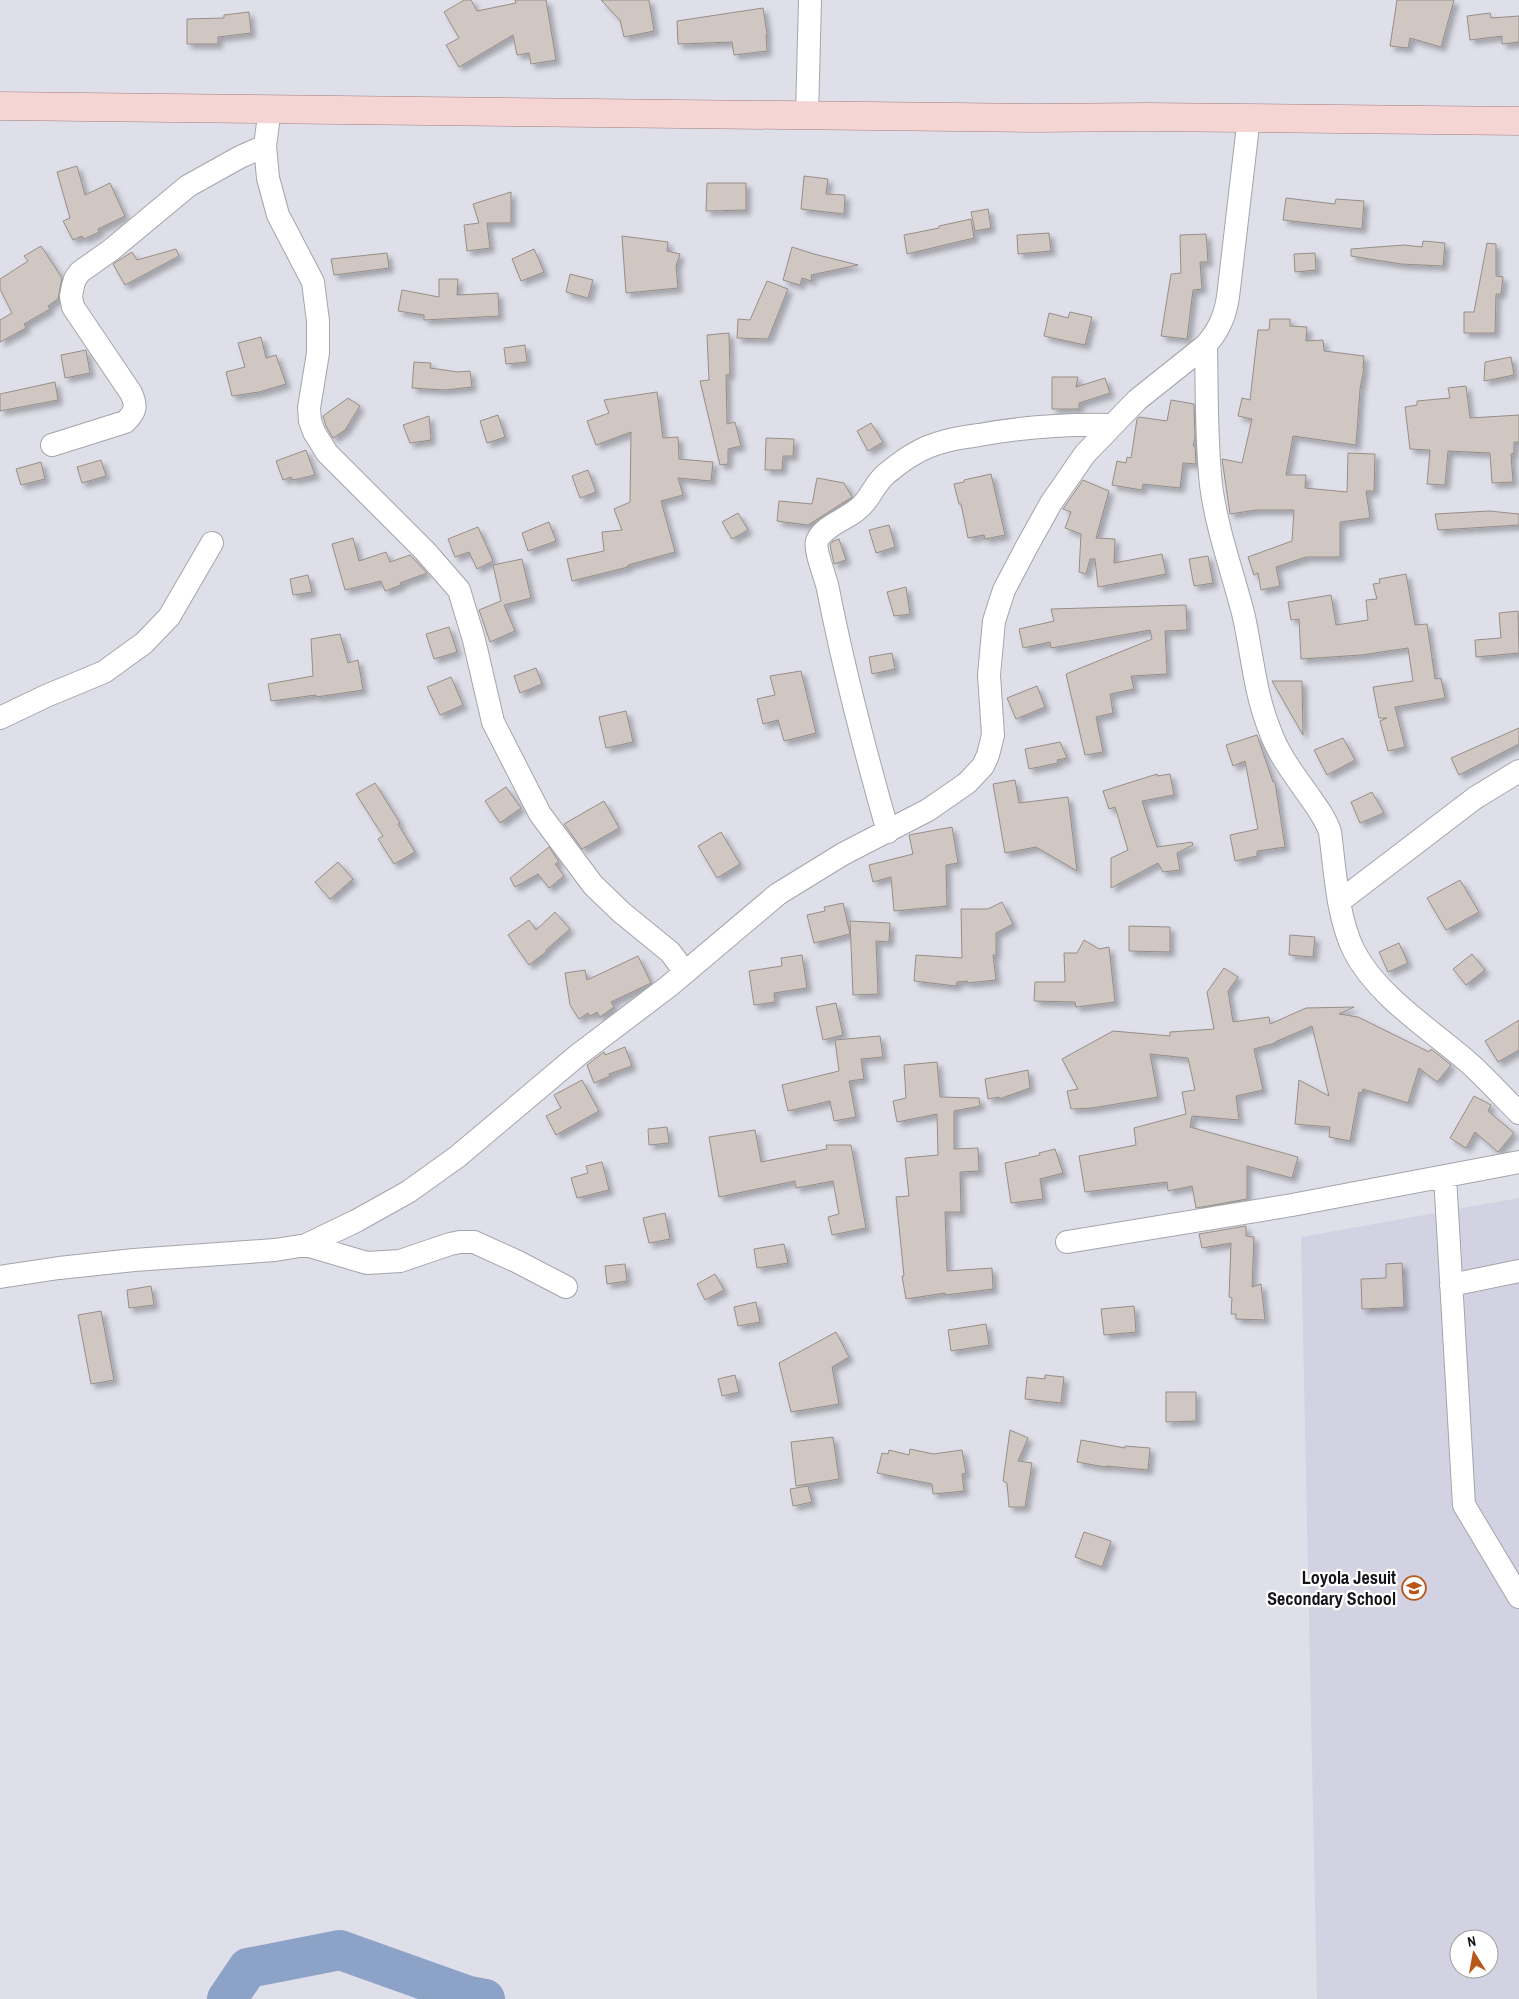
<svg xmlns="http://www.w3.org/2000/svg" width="1519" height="1999" font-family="'Archivo Narrow',sans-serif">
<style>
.built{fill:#d2d2e3;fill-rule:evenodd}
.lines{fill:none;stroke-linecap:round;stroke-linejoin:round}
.river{stroke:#8ca2c7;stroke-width:40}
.building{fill:#d1c7c2;stroke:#978e89;filter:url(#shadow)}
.minor-casing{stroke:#a4a4ad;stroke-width:24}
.primary-casing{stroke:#a27f7f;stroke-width:29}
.minor{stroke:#fff;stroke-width:22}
.primary{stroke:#f5d4d4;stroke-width:28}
.labels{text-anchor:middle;stroke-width:4.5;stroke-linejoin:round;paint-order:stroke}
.poi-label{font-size:18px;font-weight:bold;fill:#141418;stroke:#fff;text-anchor:end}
</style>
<defs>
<filter id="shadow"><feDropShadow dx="4.5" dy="4.5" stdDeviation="2.5" flood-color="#0004"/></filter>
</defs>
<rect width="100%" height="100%" fill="#dfdfe9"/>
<!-- built -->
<path class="built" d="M1519 1198V1999H1317L1301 1237ZM1459 1939H1489V1969H1459Z"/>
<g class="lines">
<!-- river -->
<path class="river" d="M227 1999 248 1968 340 1950 469 1996 485 1999"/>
</g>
<!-- building -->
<path class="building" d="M464 0H471L477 11 516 3 515 0H546L556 60 531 64 529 53 517 55 513 35 459 67 446 45 459 38 444 12Z
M601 0H649L654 31 624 37 620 20Z
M1397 0H1454L1441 47 1410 38 1408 48 1390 46Z
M763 8 767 34 766 35 767 51 734 55 732 42 678 44 677 21Z
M249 12 251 33 218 37V44H187V19L224 18V15Z
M1490 13 1491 18 1519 16V42L1502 44V36L1470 40 1467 16Z
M77 166 85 195 110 183 125 216 98 229 99 232 84 239 82 236 73 240 63 221 70 218 57 172Z
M804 176 828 179 826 194 845 195 844 214 801 209Z
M707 183H746V210L706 211Z
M511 192V223H487L490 248 467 251 464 225 479 223 473 204Z
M1286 198 1335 204 1336 199 1364 201 1362 229 1283 220Z
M988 209 991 228 975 231 971 212Z
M971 219 974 238 907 254 904 235 939 228V226Z
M1049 233 1051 251 1018 254 1017 235Z
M1206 234 1208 262H1200L1202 289 1193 290 1187 339 1161 336 1171 274 1181 273 1180 235Z
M622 236 668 242 667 251 680 254 676 266 678 288 626 293Z
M1423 241 1445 243 1443 266 1401 264 1351 256V249L1404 245 1422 247Z
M1487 243 1496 244V276L1503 277 1501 294H1496L1495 333H1464V312H1474Z
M41 246 62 278 58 299 48 306 50 309 24 324 26 328 0 342V320L12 313 0 289V279L28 261 24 256Z
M792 247 814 254 858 265 811 275 812 281 802 278 800 285 783 280Z
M176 249 179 256 125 285 113 264 132 252 137 260Z
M534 249 544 272 521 281 512 259Z
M387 253 389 268 334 275 331 259Z
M1315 253 1316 270 1295 272 1294 254Z
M570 274 593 280 588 298 566 292Z
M439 279H458L457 295 498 293 499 316 424 320V315L398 311 402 290 439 297Z
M767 281 788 289 768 339 737 338 738 319 750 320Z
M1070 312 1092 317 1085 345 1044 336 1049 313 1068 318Z
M1270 319H1290V326L1307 327 1306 341 1323 340 1324 351 1364 356 1363 368H1364L1360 389 1356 445 1293 436 1286 475H1306L1305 488 1347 492 1348 453 1375 454 1374 491H1366L1370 518 1340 522V557H1306L1276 567 1280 586 1261 590 1258 573 1254 575 1248 557 1292 541 1294 510H1256L1230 514 1222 459 1242 463 1252 419 1238 416 1242 398 1250 400 1258 330H1269Z
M729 333 730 374 726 375 727 424 735 422 741 446 728 449V464L720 465 700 381 709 380 707 335Z
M261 337 266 358 276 355 286 384 259 392 232 396 226 372 245 367 238 343Z
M525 345 527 362 506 364 504 348Z
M86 350 90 373 65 378 61 355Z
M1511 357 1514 375 1484 381 1485 362Z
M414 362 431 363 430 368 458 372 470 371 472 387 445 390 412 388Z
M1052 377H1078L1076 387 1105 378 1110 393 1079 403V409H1052Z
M55 382 58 400 0 411V394Z
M1466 386 1470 418 1519 415V442H1514V453L1511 454 1513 482 1492 483 1490 453 1448 451 1445 485 1427 484 1430 450 1410 449 1405 407 1417 405V401L1450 398 1448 388Z
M657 392 663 438 678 437 679 459 713 462 711 481 678 478 683 495 661 501 675 552 628 565V567L572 581 567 559 604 551 602 532 622 530 614 509 630 502 631 432 596 445 587 421 609 413 604 400Z
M348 398 360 406 345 430 333 438 326 426 323 416Z
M1171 400 1194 404 1195 438 1193 446H1195L1196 464 1183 463 1180 488 1143 484 1142 490 1112 485 1117 461 1126 463 1127 457 1131 458 1137 419 1139 417 1167 421Z
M498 415 505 437 487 443 480 421Z
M429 416 431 440 410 443 403 425Z
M871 423 883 442 868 451 857 431Z
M766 438 794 439 793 456H783L782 470H765Z
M306 450 315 475 293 480 291 477 283 480 276 461Z
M101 460 106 476 82 483 77 467Z
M41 462 45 479 21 485 16 469Z
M588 470 596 492 580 498 572 476Z
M991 474 1005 535 985 539 984 535 968 538 961 504H959L954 484 964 482V480Z
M817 478 844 483 852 497 808 525 777 521 779 501 812 504Z
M1083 480 1109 491 1096 538 1115 539 1114 563 1162 554 1166 574 1098 587 1095 559H1090L1086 574 1079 572 1081 534 1065 528 1071 512 1063 509Z
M1489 511 1519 514V525L1438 530 1435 514Z
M738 513 748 530 732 539 722 522Z
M549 522 556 541 528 551 522 533Z
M889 525 895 547 876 553 869 530Z
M478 527 493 561 477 569 469 552 455 557 448 539Z
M353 538 359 561 386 552 390 562 410 555 427 573 400 583 401 585 385 591 381 581 345 590 332 544Z
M839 539 846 560 834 564 830 545 833 541Z
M1208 556 1213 583 1194 586 1189 559Z
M522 559 531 598 504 605 515 631 490 642 479 610 501 601 493 565Z
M1406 574 1415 625 1427 624 1435 679 1441 678 1445 698 1395 707 1405 747 1388 751 1380 721 1387 718H1379L1373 687 1413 681 1408 648 1361 655 1301 659 1299 619 1291 620 1288 602 1331 595 1336 625 1368 620 1366 600 1377 599 1373 584 1380 583 1379 579Z
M308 575 312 592 293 595 290 579Z
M906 587 910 614 894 616 887 592Z
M1186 605 1187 630 1165 631 1167 674 1131 676 1134 689 1110 694 1113 713 1096 717 1103 752 1085 755 1066 674 1152 639 1150 630 1051 648 1050 642 1023 648 1019 629 1054 621 1051 609Z
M1518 611 1519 653 1476 657 1475 640 1501 638 1499 613Z
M449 627 457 652 434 659 426 634Z
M340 634 348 663 358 660 363 690 316 697V695L271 701 268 684 313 676 311 639Z
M892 653 895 669 872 674 869 657Z
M536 668 542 684 520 693 514 676Z
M801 671 816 733 784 741 778 720 763 724 757 699 775 695 770 676Z
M451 677 463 705 440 715 427 687Z
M1272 681H1302L1303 735Z
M1037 686 1045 707 1016 719 1007 698Z
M626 711 633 742 606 748 599 717Z
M1519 728V744L1459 775 1451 758Z
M1257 735 1273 782H1275L1285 847 1257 851V856L1235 861 1230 835 1258 829 1245 761 1233 766 1226 745Z
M1343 738 1355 760 1327 775 1314 750Z
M1060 742 1067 758 1057 760 1058 763 1029 769 1025 749Z
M1157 774V776L1170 774 1174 795 1142 801 1157 847 1192 842 1193 845 1177 853 1180 870 1163 872 1158 863 1111 888V858L1128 850 1115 807 1109 809 1103 791Z
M1015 780 1019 803 1068 797 1077 871 1036 847 1005 853 993 784Z
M375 783 400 823 398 824 415 852 394 864 378 839 383 836 356 794Z
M506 787 521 808 500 823 485 801Z
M1372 792 1384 813 1360 823 1351 802Z
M604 801 619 828 582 849 564 824Z
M952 827 958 863 946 865 947 906 894 911 891 877 873 882 869 865 913 854 909 835Z
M721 832 740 864 717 878 698 846Z
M549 847 559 862 555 864 564 876 549 888 538 874 515 887 510 878Z
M338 862 353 879 330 899 315 882Z
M1460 880 1479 912 1446 930 1427 898Z
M1002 902 1013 924 996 933V955H993L996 980 968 983 967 981 957 982 956 986 914 981 916 955 962 958 961 909H988Z
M843 903 850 934 814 943 807 915 825 911 824 907Z
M555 912 570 929 546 950V952L529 965 508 935 529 920 536 930Z
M850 921 890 923 889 942 876 941 878 994 853 995Z
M1129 926 1170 927V952L1129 951Z
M1290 935 1315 937 1313 957 1289 955Z
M1084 940 1099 949 1109 947 1115 1002 1076 1007 1075 1002 1034 1001 1035 982H1065L1064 953H1077Z
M1399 943 1408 963 1388 972 1379 952Z
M1472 954 1485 970 1466 985 1453 969Z
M802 955 807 988 774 993 775 1002 754 1005 749 971 782 966 781 958Z
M638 956 651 983 611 1002 614 1007 600 1017 597 1012 590 1016 588 1013 579 1019 570 1005 565 973 585 970 587 980Z
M1224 968 1238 977 1228 991 1233 1022 1269 1017 1270 1024 1306 1008 1354 1007 1339 1014 1358 1017 1429 1052 1431 1049 1451 1065 1437 1082 1419 1068 1408 1103 1363 1089 1362 1093 1359 1092 1350 1141 1329 1137 1330 1127 1295 1124 1299 1080 1329 1096 1312 1026 1275 1042V1043L1254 1049 1263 1090 1236 1096 1239 1120 1192 1116 1190 1127 1298 1157 1292 1178 1247 1166V1199L1196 1208 1192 1186 1168 1191 1167 1182 1085 1192 1079 1156 1136 1145 1134 1128 1186 1114 1182 1092 1195 1090 1188 1058 1150 1054 1158 1097 1092 1108 1071 1109 1067 1091 1078 1089 1062 1059 1113 1031 1170 1036V1032L1214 1029 1207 992Z
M836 1003 843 1035 823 1040 816 1007Z
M1519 1020V1050L1498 1062 1485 1041Z
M880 1036 883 1057 861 1059 864 1079 849 1081 856 1117 834 1121 830 1101 788 1111 782 1085 839 1071 835 1040Z
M625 1047 632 1066 609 1074 610 1076 594 1083 587 1065 604 1052 605 1055Z
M937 1062 940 1097 979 1098 980 1106 954 1111V1149L978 1148 979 1171 960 1172 961 1212H945L947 1271 992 1268 993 1289 946 1295 945 1293 906 1299 902 1276H904L896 1197 909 1196 905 1158 938 1155 937 1114 897 1122 893 1101 906 1098 904 1065Z
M1028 1070 1030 1088 999 1099V1097L988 1099 985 1079Z
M582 1080 599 1111 556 1135 546 1116 561 1108 554 1095Z
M1474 1096 1491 1105 1488 1111 1514 1133 1498 1152 1475 1132 1466 1148 1450 1138Z
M667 1127 669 1143 649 1145 648 1129Z
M755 1130 761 1162 827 1149 826 1145H851L866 1228 832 1235 828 1217 839 1214 833 1181 796 1188 795 1181 719 1197 709 1137Z
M1055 1149 1063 1173 1040 1179 1043 1199 1011 1203 1005 1163 1040 1155 1039 1153Z
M602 1162 609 1190 577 1198 571 1178 588 1173 586 1166Z
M665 1213 670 1239 649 1243 643 1218Z
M1246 1226V1236L1254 1237 1252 1287 1261 1284 1265 1320 1236 1319V1314H1231L1232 1298 1229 1297 1231 1243 1202 1248 1199 1234Z
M784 1244 788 1263 757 1268 754 1249Z
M1402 1263 1404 1307 1362 1309 1361 1279 1386 1278V1264Z
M625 1264 627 1281 607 1284 605 1266Z
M715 1274 724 1290 705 1300 697 1284Z
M151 1286 154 1305 129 1308 127 1290Z
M756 1302 760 1322 738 1326 734 1307Z
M1134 1306 1136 1332 1104 1335 1101 1309Z
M101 1311 114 1380 91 1384 78 1315Z
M986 1324 989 1345 951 1351 948 1330Z
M836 1332 849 1357 832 1367 839 1404 791 1412 779 1363Z
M735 1375 739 1392 722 1396 718 1379Z
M1045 1375 1064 1377 1061 1403 1025 1399 1027 1377 1045 1379Z
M1166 1392H1196V1421L1166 1422Z
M1010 1430 1028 1438 1018 1461 1032 1463 1025 1507H1009L1007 1483 1003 1481Z
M833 1437 839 1479 796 1486 791 1442Z
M1081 1440 1125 1448V1446L1150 1448 1148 1470 1106 1466 1105 1467 1077 1462Z
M910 1449 933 1454 962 1450 966 1473 962 1474 964 1491 933 1494 932 1484 877 1473 882 1453 888 1454 889 1450 909 1455Z
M808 1486 812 1502 793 1506 790 1489Z
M1084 1532 1111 1541 1102 1567 1075 1557Z"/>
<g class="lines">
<!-- minor casing -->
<g class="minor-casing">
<path id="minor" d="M270 108 265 146 268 178 278 215 313 282 318 321V353L309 408 310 421 314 432 327 453 425 551 459 590 474 640 493 722 540 814 593 885 621 912 670 952 685 972
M807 115 810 0
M1206 345C1207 392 1206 439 1211 485 1217 531 1233 573 1244 617 1252 654 1255 693 1269 728 1277 752 1292 772 1307 793 1316 806 1325 817 1330 832 1335 869 1337 917 1354 951 1377 996 1430 1029 1468 1062 1486 1078 1502 1096 1519 1113
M52 445 125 422C136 412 137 406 131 393L73 307 71 296 73 286 75 279 80 272 111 250 188 186 240 157 265 146
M0 718 46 696 104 672 144 643 169 617 212 543
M888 832C865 751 844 671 828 589 826 578 814 550 817 541 823 526 847 519 858 509 870 500 874 484 886 474 895 467 904 459 914 454 933 442 957 438 979 435 1023 427 1066 424 1111 425
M1340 901 1475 798 1519 771
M1445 1176 1464 1505 1519 1597
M1067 1242 1292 1205 1519 1162
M306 1245 367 1263 400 1261 450 1244 460 1242H474L518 1262 566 1287
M0 1277 59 1268 134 1260 275 1250 306 1245 356 1221 408 1192 457 1157 578 1055 669 986 778 894 843 854 928 810 967 783 983 766 988 755 993 735 989 675 994 621 1004 590 1026 548 1051 503 1085 454 1137 400 1206 345C1219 330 1225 316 1228 297L1249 117
M1451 1285 1519 1271"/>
</g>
<!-- primary casing -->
<g class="primary-casing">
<path id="primary" d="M0 106 1032 118 1146 117 1519 121"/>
</g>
<!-- minor -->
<use href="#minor" class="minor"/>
<!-- primary -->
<use href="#primary" class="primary"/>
</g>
<!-- icons -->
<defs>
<g id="school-ring" transform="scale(1.25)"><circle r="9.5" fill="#fff" stroke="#b85717" stroke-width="1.5"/><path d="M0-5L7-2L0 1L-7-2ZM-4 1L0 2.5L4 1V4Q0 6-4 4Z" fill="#b85717"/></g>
</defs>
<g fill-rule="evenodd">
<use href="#school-ring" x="1414" y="1588"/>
</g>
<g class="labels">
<!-- poi labels -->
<g class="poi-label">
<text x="1396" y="1584">Loyola Jesuit<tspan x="1396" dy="21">Secondary School</tspan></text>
</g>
</g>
<!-- north arrow -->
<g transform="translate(1474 1954) rotate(349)"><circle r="24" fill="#ffffff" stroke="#a1a1a3"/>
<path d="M0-4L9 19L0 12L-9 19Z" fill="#b85717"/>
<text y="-8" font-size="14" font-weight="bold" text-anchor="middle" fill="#141418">N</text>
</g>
</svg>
